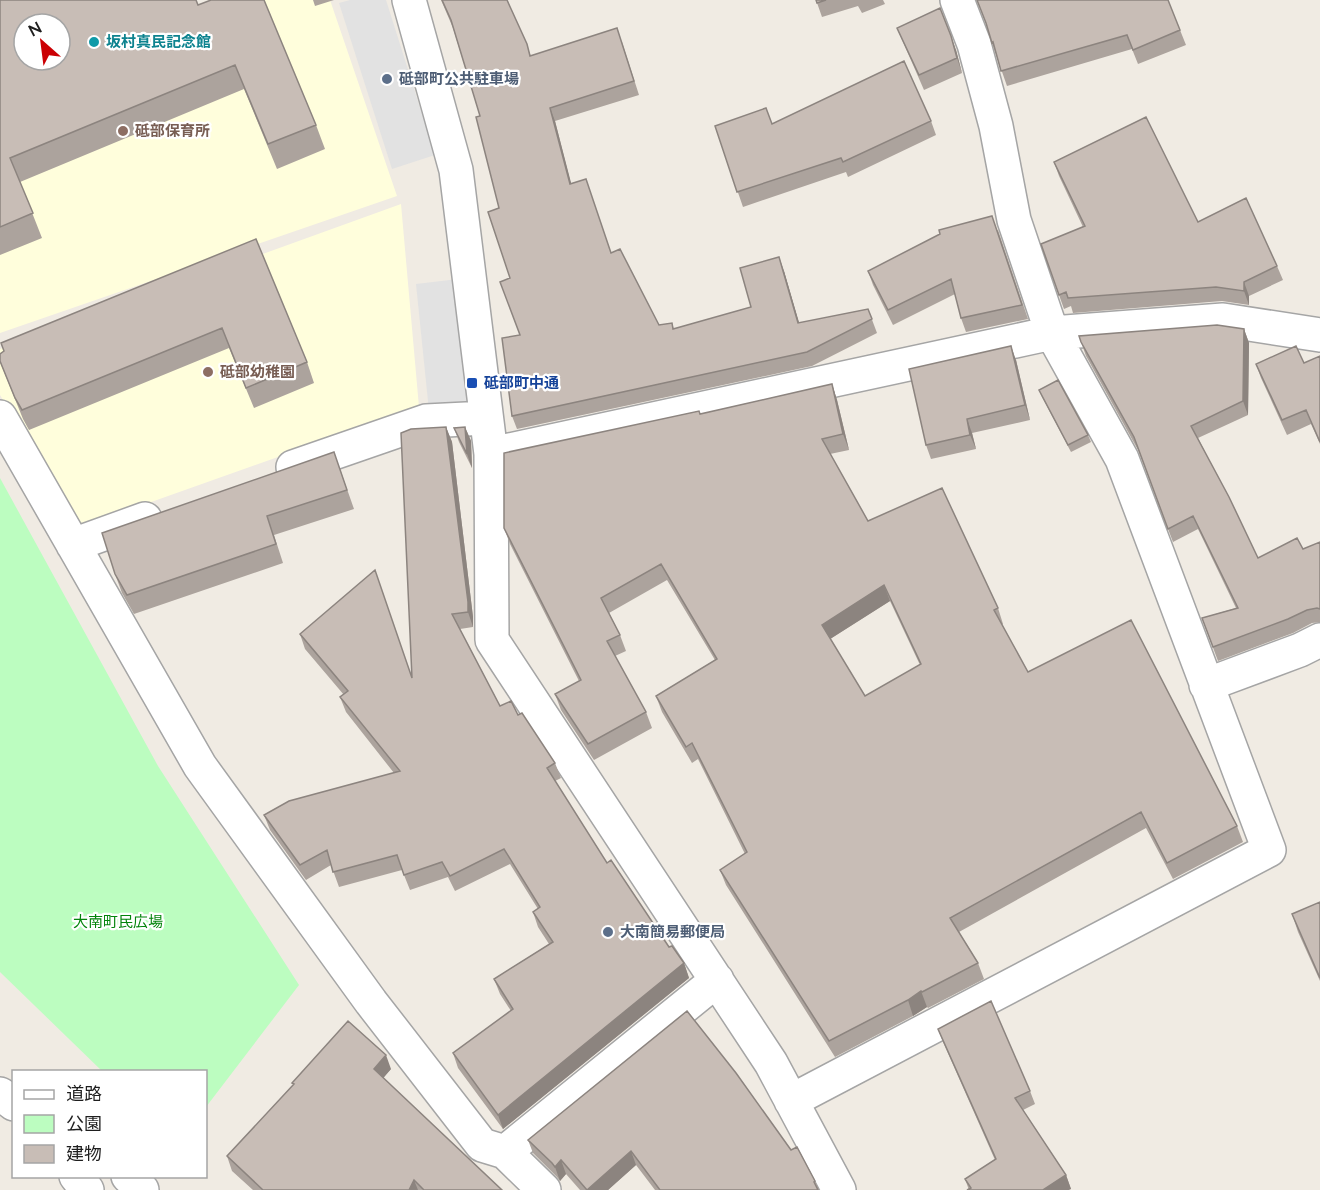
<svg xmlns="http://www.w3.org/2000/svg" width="1320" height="1190" font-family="Lato,'Noto Sans JP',sans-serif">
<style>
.education{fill:#fffedc}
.park{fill:#bcfdc0}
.parking{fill:#e2e2e2}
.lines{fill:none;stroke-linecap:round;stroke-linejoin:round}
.minor-casing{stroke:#a5a5a5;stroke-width:36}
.minor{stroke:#fff;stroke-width:33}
.wall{fill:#aca39d;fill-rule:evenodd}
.shaded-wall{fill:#8c847f}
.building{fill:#c8bdb6;stroke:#8c847f;stroke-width:1.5;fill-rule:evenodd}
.culture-dot{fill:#0f9aa8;stroke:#fff;stroke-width:2}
.service-dot{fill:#5c6f8a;stroke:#fff;stroke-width:2}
.education-dot{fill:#8d6e63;stroke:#fff;stroke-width:2}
.transit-dot{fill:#1a4fb4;stroke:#fff;stroke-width:2}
.labels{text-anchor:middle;stroke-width:4.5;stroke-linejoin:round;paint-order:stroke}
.culture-label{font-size:15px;font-weight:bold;fill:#0d838f;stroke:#fff;text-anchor:start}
.service-label{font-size:15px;font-weight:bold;fill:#4e5e75;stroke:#fff;text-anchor:start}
.education-label{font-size:15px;font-weight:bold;fill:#785e54;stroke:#fff;text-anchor:start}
.transit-label{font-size:15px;font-weight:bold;fill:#164399;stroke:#fff;text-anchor:start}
.park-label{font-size:15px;fill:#03840b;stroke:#fff}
</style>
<rect width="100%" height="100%" fill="#f0ebe3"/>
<!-- education -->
<path class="education" d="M261 0H330L397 196 0 333V112Z
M401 204 419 407 78 528 0 395V349Z"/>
<!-- park -->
<path class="park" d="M0 478 158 766 299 985 206 1107V1072L102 1071 0 972Z"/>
<!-- parking -->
<path class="parking" d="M350 0H386L435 155 392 169 339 3Z
M458 279 470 406 429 411 416 284Z"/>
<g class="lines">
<!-- minor casing -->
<g class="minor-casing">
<path id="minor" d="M409 0 456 170 491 454 492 640 771 1063 839 1190
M0 417 200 766 371 1002 482 1145 505 1152 544 1190
M491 454 1052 333 1223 320 1320 335
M293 467 426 421 486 418
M73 545 145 519
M1206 685 1300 650 1320 640
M0 1094 14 1104
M791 1101 1269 850 1122 459 1052 333 1014 220 996 126 974 44 957 0
M505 1152 717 980
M76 1176 87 1190
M128 1176 142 1190"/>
</g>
<!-- minor -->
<use href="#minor" class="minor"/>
</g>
<!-- wall -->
<path class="wall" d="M0 0 198 5 316 125 325 149 277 169 244 89 20 182 42 238 0 255Z
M313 0H334L315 6Z
M441 0H507L531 56 622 42 639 95 555 121 571 184 611 253 659 325 672 323 674 329 751 307 784 271 799 323 868 309 877 333 812 366 517 429 512 416 520 335 499 208 480 116 453 28Z
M816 0H883L885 4 862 13 858 6 822 17Z
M987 26 1180 30 1186 45 1138 64 1132 49 1007 86 992 43Z
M897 28 956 50 962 73 924 90 903 42Z
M931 121 936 135 848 177 846 172 743 207 715 126Z
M1054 162 1198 222 1277 266 1283 280 1249 296V305L1222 301 1073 313 1071 306 1064 309 1041 244 1083 227 1059 176Z
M998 230 1028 319 966 332 961 318 955 294 893 325 873 285 868 271Z
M256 239 307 362 314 383 254 408 229 348 29 430 23 419 0 362Z
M1244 329 1249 343 1248 415 1198 438 1258 558 1303 549 1320 542V622L1312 623 1293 633 1218 661 1202 618 1236 608 1198 529 1173 542 1138 450 1086 356 1081 342Z
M1320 356V444L1311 424 1287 435 1261 378 1256 364 1304 363Z
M1016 360 1030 420 972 433 976 449 931 459 926 445Z
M832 384 837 400 849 450 830 454 868 521 998 608 1003 624 1002 625 1028 672 1237 826 1243 842 1173 879 1146 828 959 932 978 963 984 979 928 1008 927 1007 913 1016 835 1057 726 885 720 870 745 854 698 759 692 763 662 712 656 696 715 660 667 580 609 613 620 635 626 651 615 656 646 712 652 728 594 760 561 710 555 694 579 681 510 544 504 528 700 414ZM890 601 920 665 865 696 830 639Z
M1039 390 1088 435 1091 442 1071 452 1042 397Z
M446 427 452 442 473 617V627L460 629 500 706 518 715 555 763 561 778 555 781 607 863 669 947 684 963 689 978 503 1129 458 1068 453 1053 511 1011 500 994 494 979 549 944 538 927 533 912 538 909 510 864 455 891 448 877 410 890 402 870 339 887 331 865 306 880 270 830 264 815 394 773 346 712 340 697 344 695 305 649 300 634 412 677Z
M465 427 471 441 472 468 459 442 454 428Z
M334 452 354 509 274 535 283 563 134 614 122 593 115 574Z
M1320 902V981L1298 932 1292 914Z
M938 1029 1030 1091 1035 1104 1023 1110 1066 1175 1071 1189 969 1190 965 1179 995 1160 943 1042Z
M391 1069 383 1078 502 1190H253L232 1171 227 1156 293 1085 292 1083Z
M528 1140 791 1150 815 1181 819 1190H655L636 1165 608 1190H580L566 1174 560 1181 557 1177 533 1153Z"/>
<!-- shaded-wall -->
<path class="shaded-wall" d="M951 36 956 50 962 73 957 58Z
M550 108 555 121 575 198 570 184Z
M779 257 784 271 803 336 798 323Z
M1244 282 1249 296V305L1244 291Z
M1244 329 1249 343 1248 415 1243 401Z
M1011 346 1016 360 1030 420 1025 405Z
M832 384 837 400 849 450 843 434Z
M967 419 972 433 976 449 970 435Z
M446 427 452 442 473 617V627L468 612Z
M465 427 471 441 472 468 467 454Z
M884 585 890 601 827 641 822 625Z
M684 963 689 978 503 1129 498 1115Z
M921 991 927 1007 913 1016 908 1000Z
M386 1055 391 1069 379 1083 374 1069Z
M631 1151 636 1165 608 1190H587Z
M561 1160 566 1174 560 1181 555 1167Z
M1066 1175 1071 1189 1069 1190H1043Z
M414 1180 418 1190H409Z"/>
<!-- building -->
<path class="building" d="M0 0H196L198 5 211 0H264L316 125 268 144 235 65 10 158 33 213 0 227ZM24 24H60V60H24Z
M442 0H507L527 44 530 56 617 28 634 81 550 108 570 184 586 179 611 253 620 249 659 325 672 323 673 329 751 307 740 268 779 257 798 323 868 309 872 319 807 352 512 416 502 338 520 335 500 282 510 278 488 212 499 208 476 117 480 116 451 20Z
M816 0H826L817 3Z
M977 0H1168L1180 30 1133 50 1127 35 1001 71 993 42 992 43 986 23Z
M940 8 951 36 957 58 919 75 897 28Z
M904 61 931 121 843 162 841 158 737 192 715 126 766 108 772 124Z
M1146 117 1198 222 1246 198 1277 266 1244 282V291L1216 287 1068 298 1066 292 1059 295 1041 244 1085 226 1054 162Z
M992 216 1022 305 961 318 951 279 888 310 868 271 940 234 939 230Z
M256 239 307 362 246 388 222 328 22 410 15 398 0 361V354L4 351 1 343Z
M1217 325 1244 329 1243 401 1191 426 1229 497 1258 558 1297 538 1303 549 1320 542V609L1317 608 1307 610 1288 619 1213 647 1202 618 1238 608 1193 516 1168 529 1134 437 1081 342 1079 336Z
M1011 346 1025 405 967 419 970 435 926 445 909 369Z
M1296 346 1304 363 1320 356V442L1306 410 1282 420 1256 364Z
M1058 380 1088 435 1068 445 1039 390Z
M832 384 843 434 822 439 868 521 942 488 998 608 994 610 1028 672 1131 620 1237 826 1167 863 1141 812 950 918 978 963 922 992 921 991 908 1000 829 1041 720 870 747 852 692 743 686 747 656 696 717 659 661 564 601 598 620 635 607 641 646 712 588 744 555 694 581 680 504 528V453L699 411 700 414ZM884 585 921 664 865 696 822 625Z
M446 427 468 602V612L452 614 500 706 511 701 518 715 522 713 555 763 547 768 607 863 611 860 669 947 672 946 684 963 498 1115 453 1053 513 1009 494 979 553 942 533 912 540 907 504 849 450 876 442 862 404 875 397 855 333 872 327 850 300 865 264 815 289 801 400 771 340 697 348 691 300 634 375 570 412 678 401 433 411 429Z
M465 427 467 454 454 428Z
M334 452 347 490 267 516 276 544 127 595 115 574 102 533Z
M1320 902V978L1292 914Z
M991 1001 1030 1091 1015 1098 1066 1175 1043 1190H967L971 1188 965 1179 996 1159 938 1029Z
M687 1011 736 1073 791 1150 797 1147 815 1181 814 1182 818 1190H660L631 1151 587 1190 561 1160 555 1167 552 1163 528 1140Z
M348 1021 386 1055 374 1069 502 1190H424L414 1180 409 1190H263L227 1156 294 1084 292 1083Z"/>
<!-- markers -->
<circle class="culture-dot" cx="94" cy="42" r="6"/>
<g class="service-dot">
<circle cx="387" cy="79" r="6"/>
<circle cx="608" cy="932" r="6"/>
</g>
<g class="education-dot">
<circle cx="123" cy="131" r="6"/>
<circle cx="208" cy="372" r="6"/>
</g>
<rect class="transit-dot" x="466" y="377" width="12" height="12" rx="3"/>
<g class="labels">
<!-- culture labels -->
<g class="culture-label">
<text x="106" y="47">坂村真民記念館</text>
</g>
<!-- service labels -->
<g class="service-label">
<text x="399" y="84">砥部町公共駐車場</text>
<text x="620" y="937">大南簡易郵便局</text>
</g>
<!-- education labels -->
<g class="education-label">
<text x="135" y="136">砥部保育所</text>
<text x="220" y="377">砥部幼稚園</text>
</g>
<!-- transit labels -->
<g class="transit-label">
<text x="484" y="388">砥部町中通</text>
</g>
<!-- park labels -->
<g class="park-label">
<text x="118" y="927">大南町民広場</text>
</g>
</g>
<!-- legend -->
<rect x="12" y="1070" width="195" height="108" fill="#ffffff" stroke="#a5a5a5" stroke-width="1.5"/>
<rect x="24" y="1090" width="30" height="9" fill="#ffffff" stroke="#a5a5a5" stroke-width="1.5"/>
<text x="66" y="1100" font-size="18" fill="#1e1e1e">道路</text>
<rect x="24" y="1115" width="30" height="18" fill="#bcfdc0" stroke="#a5a5a5" stroke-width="1.5"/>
<text x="66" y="1130" font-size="18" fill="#1e1e1e">公園</text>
<rect x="24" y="1145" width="30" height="18" fill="#c8bdb6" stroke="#a5a5a5" stroke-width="1.5"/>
<text x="66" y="1160" font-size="18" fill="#1e1e1e">建物</text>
<!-- north arrow -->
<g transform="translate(42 42) rotate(332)"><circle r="28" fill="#ffffff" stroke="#a5a5a5" stroke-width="1.5"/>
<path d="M0-4.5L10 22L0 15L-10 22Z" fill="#cb0004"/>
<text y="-9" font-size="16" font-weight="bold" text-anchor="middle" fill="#1e1e1e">N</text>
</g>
</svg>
